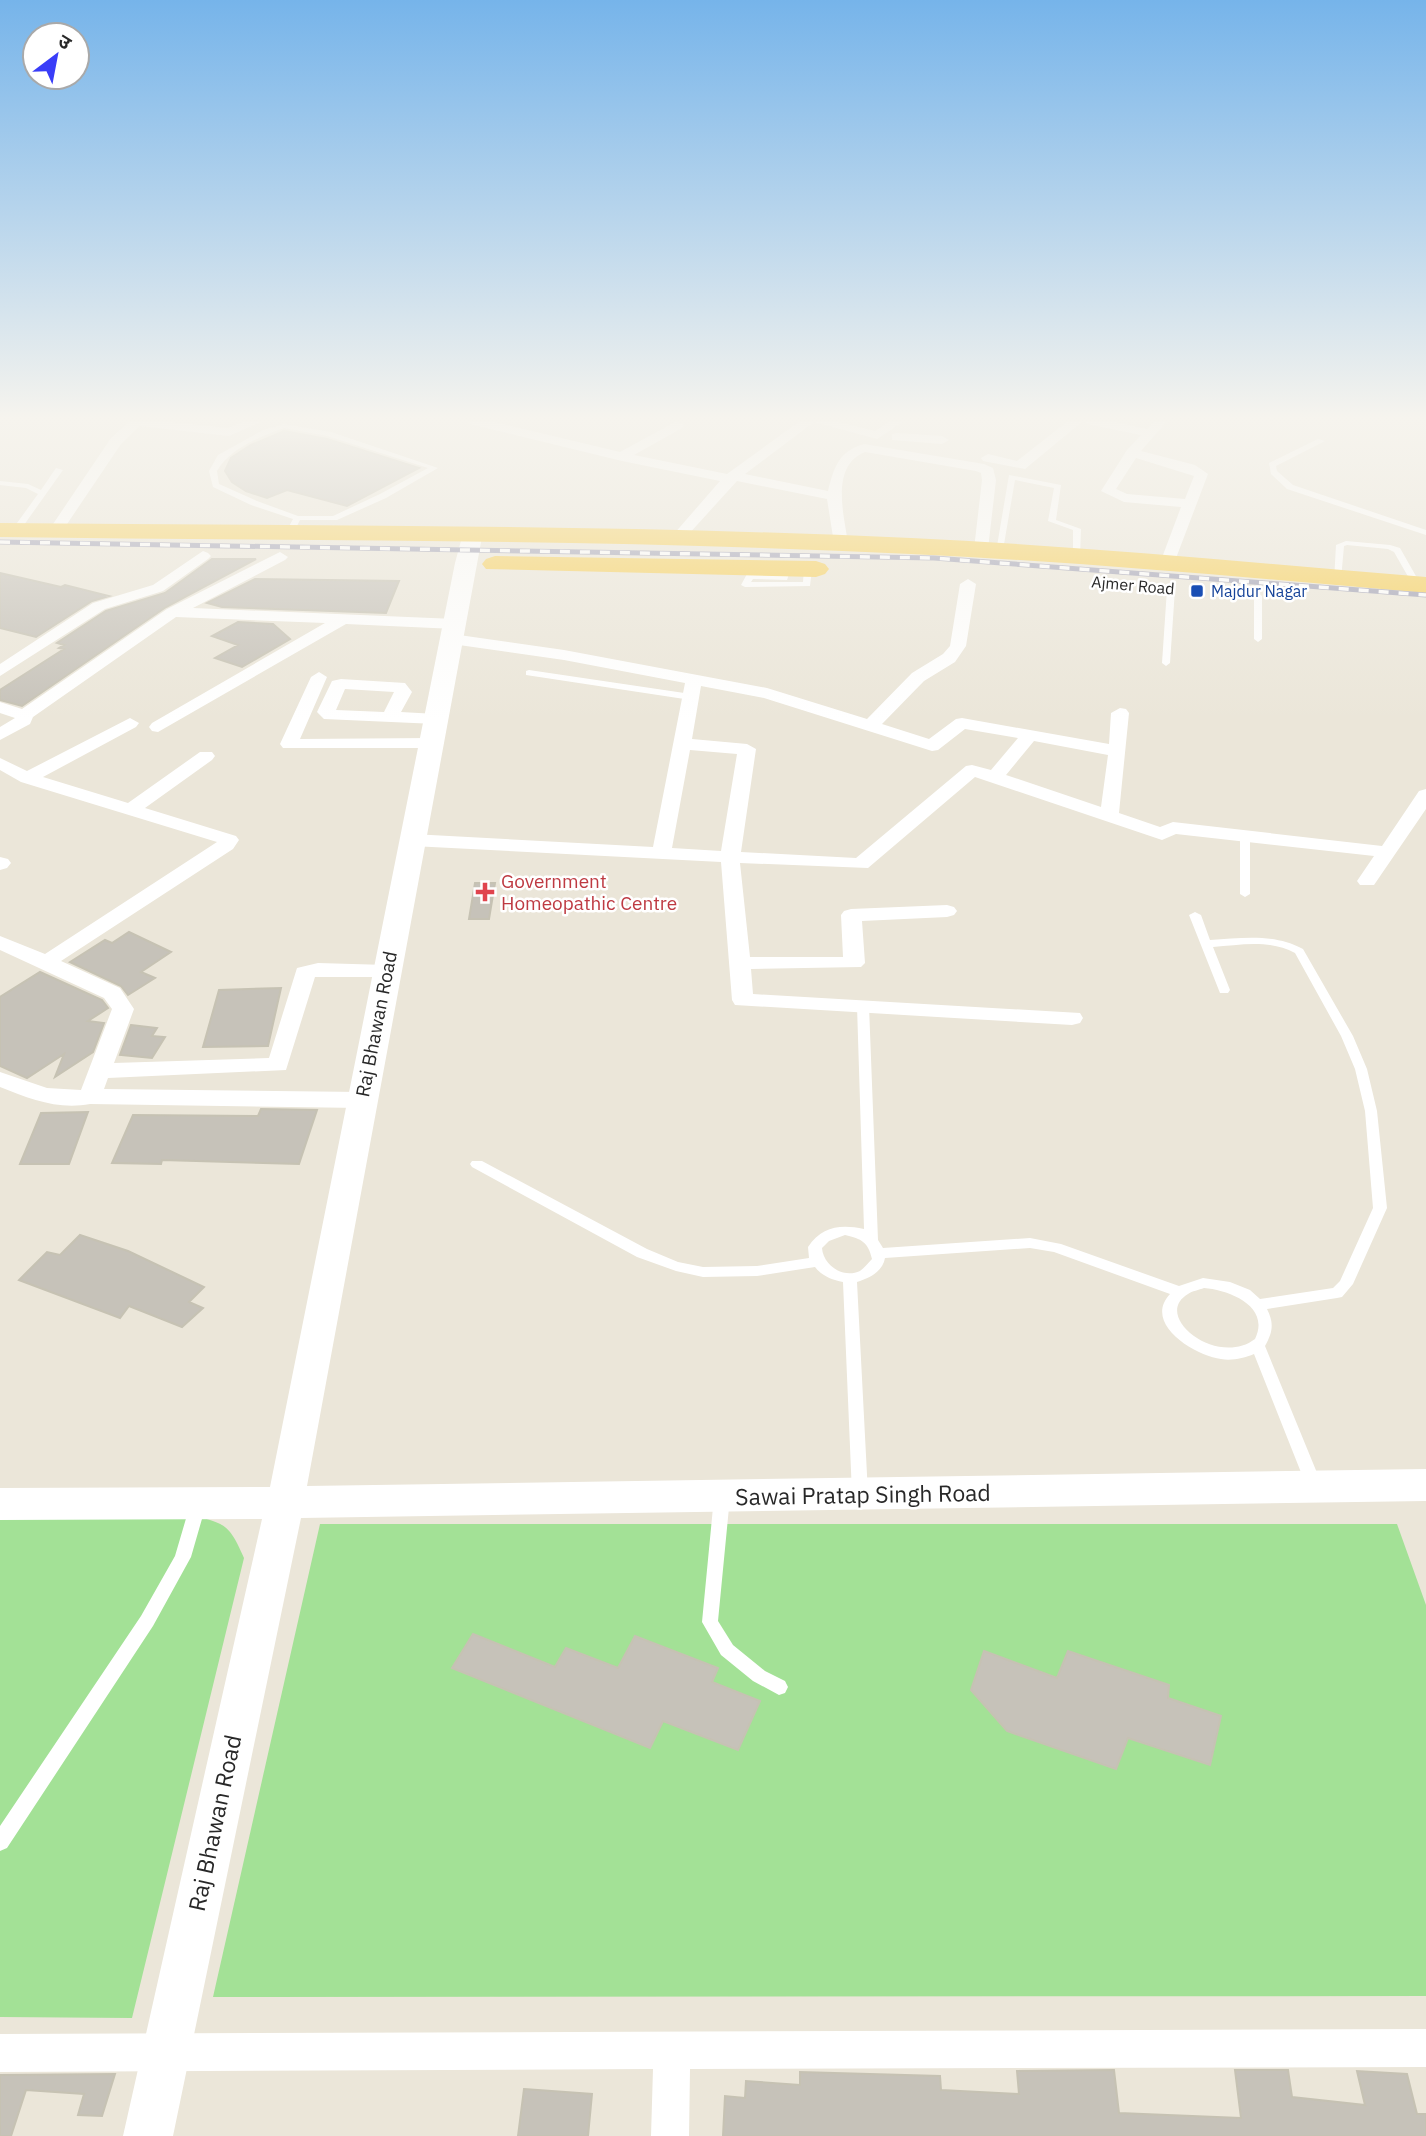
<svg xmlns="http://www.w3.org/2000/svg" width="1426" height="2136" font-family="'IBM Plex Sans','Noto Sans Devanagari',sans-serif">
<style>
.green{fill:#a3e196}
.building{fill:#c6c2b9;stroke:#c6c2b3;stroke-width:2}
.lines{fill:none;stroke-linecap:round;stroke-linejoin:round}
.service{fill:#fff;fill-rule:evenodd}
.minor{fill:#fff;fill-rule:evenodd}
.tertiary{fill:#fff;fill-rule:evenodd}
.trunk{fill:#f6ce56;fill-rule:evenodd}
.rail-casing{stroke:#9d9db2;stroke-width:5}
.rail{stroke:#fff;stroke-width:3.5;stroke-dasharray:10;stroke-linecap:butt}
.transit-dot{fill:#1a4fb4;stroke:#fff;stroke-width:2.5}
.health-dot{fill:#e0444e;stroke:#fff;stroke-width:2.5}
.labels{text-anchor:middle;stroke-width:5;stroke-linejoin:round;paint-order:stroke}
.far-street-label{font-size:16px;fill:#282828;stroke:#fff}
.far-transit-label{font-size:16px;fill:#164399;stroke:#fff;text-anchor:start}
.health-label{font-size:19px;fill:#be3a42;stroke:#fff;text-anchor:start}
.street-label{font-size:19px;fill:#282828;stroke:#fff}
.near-street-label{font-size:23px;fill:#282828;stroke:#fff}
</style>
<rect width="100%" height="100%" fill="#ebe6d9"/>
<!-- green -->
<path class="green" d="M185 1514C223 1523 228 1521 244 1558L132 2018 0 2017V1518Z
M320 1524H1397L1426 1605V1996L213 1997Z"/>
<!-- building -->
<path class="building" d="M284 431 327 439 419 468 347 506 287 490 267 498 246 491 232 482 225 471 231 458 251 445Z
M212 559H256L166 607 22 706 0 700V690L64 649 59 648 64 645 57 643 106 611 165 593Z
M0 573 61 587 65 585 109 596 92 601 36 637 0 628Z
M255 579 399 581 386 613 222 607 207 603Z
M238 622 273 624 290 639 242 667 215 658 238 645 212 636Z
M475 883H495L489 919H469Z
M129 932 171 952 141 972 155 978 128 995 121 986 70 962 105 940 112 943Z
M40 972 102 1000 108 1008 88 1021 104 1023 93 1052 55 1077 64 1054 27 1078 0 1066V997Z
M281 988 268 1046 203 1047 219 990Z
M131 1025 157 1028 152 1036 165 1037 152 1058 120 1055Z
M261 1109 317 1110 299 1164 162 1160 161 1164 112 1163 133 1115 258 1116Z
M88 1112 69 1164H20L41 1113Z
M80 1235 128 1251 204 1287 189 1302 203 1308 182 1327 129 1306 120 1318 19 1280 47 1252 60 1255Z
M473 1634 555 1667 566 1648 618 1668 635 1636 718 1668 712 1682 760 1701 738 1750 663 1721 650 1748 452 1668Z
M984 1651 1057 1678 1068 1651 1169 1685 1168 1698 1221 1716 1210 1765 1128 1738 1116 1769 1007 1731 971 1690Z
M1114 2070 1119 2113 1241 2118 1235 2070H1288L1292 2097 1365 2105 1357 2071 1407 2074 1417 2114H1426V2136H723L725 2096 745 2098 746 2081 800 2085V2072L940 2076 941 2090 1019 2094 1017 2071Z
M115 2074 102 2116 78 2115 84 2094 26 2090 11 2136H0V2075Z
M524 2089 592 2094 588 2136H518Z"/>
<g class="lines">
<!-- service -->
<path class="service" d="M284 424 331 432 438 468 386 498 337 520H300L292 536H286L285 534 293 519 251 505 213 487 209 471 218 455 263 430ZM284 428 327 436 428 468 380 494 333 516H298L257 501 219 484 217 471C229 449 261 436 284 428Z
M1318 439 1325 441 1276 466 1277 471 1293 485 1426 530V535L1287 489 1271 474 1269 463Z
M56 468 63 470 19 532H13L12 530 38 494 26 488 0 485V481L28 484 41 490Z
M1009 475 1061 485 1056 520 1081 529 1080 557 1073 555V530L1048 521 1054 488 1015 480 1003 550 996 552Z
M1346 541 1390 545 1400 548 1421 585 1414 587 1394 552 1388 549 1347 545 1344 546 1341 579 1334 581 1336 545Z
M784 566 791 568 787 580 753 579 751 582H803L804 569 808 567 812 569 810 586 745 587 741 585 747 574 781 575Z
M1171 586 1175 589 1170 663 1166 666 1162 663 1167 589Z
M1258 593 1262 596V639L1258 642 1254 639V596Z
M529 670 691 694 696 697 691 700 526 675V671Z
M1245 833 1250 836V894L1245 897 1240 894V836Z
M1195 912 1201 915 1210 940C1242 938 1274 933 1303 949L1353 1036 1367 1069 1377 1111 1387 1208 1353 1284 1342 1297 1337 1298 1267 1309C1274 1323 1273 1332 1265 1346L1322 1485 1320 1490 1314 1491 1308 1490 1306 1485 1254 1354C1244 1358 1232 1361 1221 1359 1196 1356 1142 1324 1170 1294L1054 1252 1030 1248 885 1258C883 1271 870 1278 857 1282L868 1494 866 1499 860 1500 854 1499 852 1494 843 1282C832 1280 822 1276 815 1267L757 1276 703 1277 676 1271 637 1257 472 1167 470 1164 472 1161H482L647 1249 678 1262 703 1267 757 1266 809 1258 808 1247C822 1226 841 1224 864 1229L857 1006 863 1002 869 1006 878 1240 883 1248 1030 1238 1061 1244 1179 1286 1203 1278 1230 1282 1250 1290 1260 1299 1333 1288 1340 1281 1373 1208 1365 1111 1355 1069 1341 1036 1295 953C1269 939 1240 945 1213 947L1230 990 1228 993H1220L1189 915ZM845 1235C862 1239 868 1242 872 1259 868 1263 864 1268 860 1271 843 1279 823 1265 822 1248L829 1241ZM1204 1288C1229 1290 1271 1306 1255 1339 1217 1368 1151 1316 1188 1294 1192 1291 1199 1290 1204 1288Z
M722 1491 728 1492 730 1497 718 1621 733 1645 765 1671 785 1681 788 1687 785 1693 779 1695 753 1681 721 1655 702 1622 714 1497 716 1492Z
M198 1498 204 1500 206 1505 191 1557 153 1626 7 1848 0 1851V1826L141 1616 175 1556 190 1505 192 1500Z"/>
<!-- minor -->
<path class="minor" d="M130 421H161L228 428 245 421H263L229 436 139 426 121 444 61 533H51L49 530 111 438Z
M469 421H490L620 452 677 421 684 425 682 428 634 455 727 474 800 421H835L875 431 890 421H904L877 439 814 422 745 474 828 491C834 467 839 451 864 444L984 464 993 468 996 480 988 549 981 553 974 549 982 480 981 473 976 471 865 452C830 466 844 515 848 543L841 547 834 543 827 499 737 481 687 536 685 542H675L673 535 720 481 622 461 470 424Z
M1068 421H1083L1025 469 983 461 981 458 988 454 1017 461Z
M1086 421H1110L1147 429 1154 421H1167L1141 451 1195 465 1208 474 1173 566H1163L1160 563 1181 507 1124 502 1101 491 1127 450 1141 435 1087 424ZM1136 458 1194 476 1185 499 1127 494 1116 489Z
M897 433 942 436 949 440 942 444 892 440V434Z
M203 551 208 553 211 556 208 559 163 591 105 609 0 676V664L93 603 153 585Z
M280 552 288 557 285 560 193 608 455 619 463 624 455 629 346 624 158 732 152 731 149 727 152 723 325 623 176 617 33 717 30 724 0 740V727L15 718 0 713V702L22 709 167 609Z
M968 579 976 584 966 646 955 662 924 681 882 724 929 739 956 719 962 718 1109 744 1111 713 1120 708 1126 709 1129 713 1119 813 1160 827 1173 822 1382 846 1419 791 1426 789V809L1374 885H1360L1357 881 1374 856 1176 834 1162 840 975 777 868 868 740 863 750 957H843L841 915 844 911 851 909 947 905 954 907 957 911 954 915 947 917 862 921 865 963 861 967 751 969 753 994 1080 1013 1083 1018 1080 1023 1072 1025 735 1005 732 1000 721 862 412 846 402 840 412 834 653 847 685 683 564 660 452 644 444 639 446 636 452 634 564 650 767 688 867 719 912 673 943 654 950 646 960 584ZM701 686 764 698 932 751 938 750 965 729 1018 738 991 770 972 765 966 766 856 858 741 852 756 749 747 744 692 739ZM1034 741 1108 755 1101 807 1006 775ZM690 750 737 754 721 851 672 848Z
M319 672 327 677 300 739 431 738 440 743 431 748H283L280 744 311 677Z
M341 679 405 683 412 692 401 712 436 714 445 719 436 724 324 719 317 712 332 681ZM345 689 394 692 384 712 336 710Z
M130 718 139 723 136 727 43 777 128 803 200 752H212L215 756 212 760 145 808 236 836 239 840 233 849 61 961 120 988 134 1009 114 1063 269 1058 297 968 318 963 387 965 395 966 398 971 395 976 387 977H315L286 1070 108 1078 104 1089 361 1092 369 1095 373 1100 369 1105 361 1108 90 1104C58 1110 30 1099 0 1087V1072L47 1088 81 1090 112 1009 104 998 0 950V936L45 954 217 842 21 782 0 770V758L27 771Z
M0 857 8 859 11 863 7 868 0 870Z
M1426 2029V2067L690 2069 689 2136H651L653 2069 0 2072V2034Z"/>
<!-- tertiary -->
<path class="tertiary" d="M472 531 482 537 307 1486 1426 1469V1501L301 1518 173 2136H123L262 1519 0 1520V1488L270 1487 455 563 462 537Z"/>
<!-- trunk -->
<path class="trunk" d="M0 523C304 526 608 524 911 538 1083 546 1254 563 1426 577V593C1254 578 1083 562 911 554 608 539 304 541 0 537Z
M495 556 816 561 825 564 829 569 825 574 816 577 486 569 482 564 486 559Z"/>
<!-- rail casing -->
<g class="rail-casing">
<path id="rail" d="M0 542 934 558 1426 595"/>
</g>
<!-- rail -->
<use href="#rail" class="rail"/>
</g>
<!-- sky -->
<linearGradient id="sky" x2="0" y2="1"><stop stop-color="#76b4ea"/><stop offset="0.58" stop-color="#f6f4ee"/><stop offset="1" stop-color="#f6f4ee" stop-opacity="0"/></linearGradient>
<rect width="1426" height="720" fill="url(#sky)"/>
<!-- markers -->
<rect class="transit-dot" x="1190" y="584" width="14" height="14" rx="3.5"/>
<path class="health-dot" d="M481.5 881.5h7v7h7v7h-7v7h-7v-7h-7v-7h7z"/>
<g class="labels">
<!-- far-street labels -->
<g class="far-street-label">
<text transform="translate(1133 585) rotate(5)" y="6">Ajmer Road</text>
</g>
<!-- far-transit labels -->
<g class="far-transit-label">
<text x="1211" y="597">Majdur Nagar</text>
</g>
<!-- health labels -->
<g class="health-label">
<text x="501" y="888">Government<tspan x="501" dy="22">Homeopathic Centre</tspan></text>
</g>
<!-- street labels -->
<g class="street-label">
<text transform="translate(376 1024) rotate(-79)" y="7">Raj Bhawan Road</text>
</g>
<!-- near-street labels -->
<g class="near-street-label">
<text transform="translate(863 1495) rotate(-1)" y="8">Sawai Pratap Singh Road</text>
<text transform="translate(215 1823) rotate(-78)" y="8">Raj Bhawan Road</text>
</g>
</g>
<!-- north arrow -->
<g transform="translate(56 56) rotate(32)"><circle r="33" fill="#ffffff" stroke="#a9a9a9" stroke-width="2"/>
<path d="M0-5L12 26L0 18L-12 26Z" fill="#393df8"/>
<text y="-10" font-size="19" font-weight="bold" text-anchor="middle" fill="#282828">उ</text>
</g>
</svg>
